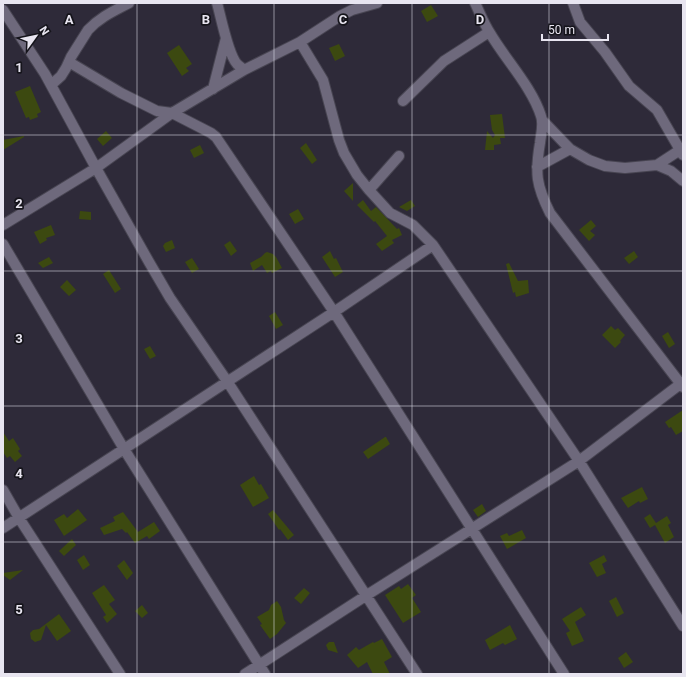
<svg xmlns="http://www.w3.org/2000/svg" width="686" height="677" font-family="Roboto,sans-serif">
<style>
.building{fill:#3c4910}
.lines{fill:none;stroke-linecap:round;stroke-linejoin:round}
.street-casing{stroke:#484552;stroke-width:12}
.street{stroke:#6e697c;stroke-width:10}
.grid{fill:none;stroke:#e8e5f0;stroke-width:1;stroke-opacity:0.55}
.grid-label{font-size:13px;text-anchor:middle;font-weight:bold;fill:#e8e5f0;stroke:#15141b;stroke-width:3.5;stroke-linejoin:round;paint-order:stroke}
</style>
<rect width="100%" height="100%" fill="#2e2a39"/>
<!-- building -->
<path class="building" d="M431 5 438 16 427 22 421 11Z
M339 44 345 56 335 61 329 48Z
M179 45 192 64 186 68 189 71 182 76 167 53Z
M30 86 41 112 37 114 38 117 30 120 29 117 26 118 15 92Z
M502 114 505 138H500L501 144 494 145V150H485L487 131 493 138 495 135 492 130 490 115Z
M106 131 112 138 103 146 97 139Z
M24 136V137L3 150V140Z
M306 143 317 160 312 164 300 148Z
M200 145 204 153 194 158 190 150Z
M353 183V201L344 191Z
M363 200 371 211 376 207 397 229 399 228 402 235 392 240 394 243 382 251 376 244 387 236 375 221 374 222 357 205Z
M411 200 415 206 407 211 399 207Z
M298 209 304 219 295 224 289 214Z
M80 211 91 212V220L79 219Z
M591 220 596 226 590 231 595 235 589 241 579 230Z
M51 225 55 235 46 238 47 240 40 244 34 232Z
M172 240 175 248 166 252 163 246 165 243Z
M230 241 237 251 231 256 224 245Z
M330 251 334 259 336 258 343 272 335 277 322 257Z
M634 251 638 257 629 264 624 258Z
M267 252 273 254 276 257 282 268 272 273 271 271 267 273 262 265 253 271 250 263 261 257 265 253Z
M49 257 53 263 43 268 38 263Z
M192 258 199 269 192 273 185 262Z
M509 263 518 281 528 280 529 293 516 297 515 292 513 293 506 264Z
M109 270 121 289 115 293 103 274Z
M67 280 76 290 69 296 60 287Z
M275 312 283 325 276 329 269 316Z
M611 326 615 330 618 328 625 335 620 341 621 342 615 348 602 335Z
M668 332 675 344 669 348 662 336Z
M150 346 156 356 150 359 144 349Z
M683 410V431L676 435 671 427 669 428 665 422Z
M3 432 9 441 13 438 20 449 18 451 22 456 15 462 10 456 7 458 3 452Z
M385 437H386L390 444 368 459 363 452Z
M254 476 259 485 261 484 269 498 253 507 240 485Z
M642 487 648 499 640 503 639 501 628 508 621 498Z
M482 504 486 511 478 517 473 510Z
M78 509 87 520 64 536 54 520 64 514 67 518Z
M273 510 294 535 288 540 280 529 279 530 268 514Z
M123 512 138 532 154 522 160 531 149 539 147 536 135 543 127 532 126 533 122 529 104 535 100 528 115 521 113 517Z
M650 514 656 523 667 516 671 523 668 525 674 537 665 543 655 525 650 528 644 518Z
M522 530 526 538 507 549 500 536 507 533 509 536Z
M72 539 76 545 64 556 59 551Z
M84 555 90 565 83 570 77 560Z
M604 555 607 561 602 564 606 573 597 577 589 563Z
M124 560 133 573 127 580 117 566Z
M23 570 10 580 3 575V573Z
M408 584 416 595 412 598 421 612 403 623 385 595 399 586 401 589Z
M104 585 115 600 109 604 117 614 107 623 103 617 106 615 92 593Z
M304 588 310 593 301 604 294 598Z
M616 597 624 613 617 617 609 601Z
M277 601 281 607 284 620 286 623 277 634 270 639 260 625 262 624 257 617 269 610 271 605Z
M142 605 148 613 142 618 135 611Z
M581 607 586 615 575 622 584 641 572 646 566 633 570 631 562 619Z
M59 614 71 631 57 641 46 625 41 640 35 642 31 639 30 633 33 630 39 629Z
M510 625 517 639 505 645 503 643 490 650 485 640Z
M382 639 392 657 384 662 390 674H373L367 662 358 668 347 655 356 647 359 650 373 642 374 643Z
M329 642H334L338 653 328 650 326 645Z
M626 652 633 662 624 668 618 658Z"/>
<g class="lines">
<!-- street casing -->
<g class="street-casing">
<path id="street" d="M217 3C221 17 228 54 237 64 239 66 242 68 244 70
M377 3 352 10 340 16 300 42 244 70 172 113 96 168 149 262 170 298 227 381 417 674
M475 3C480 13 484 24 490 33 505 59 532 87 541 116 544 124 541 134 540 143 535 173 536 185 550 213L683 387
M573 3 580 22 605 52 629 86 657 110 683 155
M3 10 45 74 96 168 3 225
M300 42 323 80 339 140 344 153 357 175 369 190 390 213 413 225 433 245
M69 62 121 93 157 111 172 113 211 133 216 137 334 312 564 674
M51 85 61 76 66 68 71 57 88 30C100 17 114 11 129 3
M213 89 226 38
M403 101 444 61 489 32
M543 121 570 149 589 160 605 166 625 168 657 165 671 171 683 181
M657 165 680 150
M537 167 570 149
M369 190 399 156
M3 244 124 449 265 674
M3 490 19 518 120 674
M3 528 334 312 433 245 579 461 683 626
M245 674 367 595 579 461 683 382"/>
</g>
<!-- street -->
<use href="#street" class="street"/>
</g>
<!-- grid -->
<path class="grid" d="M137 3V674M274 3V674M412 3V674M549 3V674M3 135H683M3 271H683M3 406H683M3 542H683"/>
<g class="grid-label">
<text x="69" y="24">A</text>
<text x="206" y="24">B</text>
<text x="343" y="24">C</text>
<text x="480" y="24">D</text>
<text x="19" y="72">1</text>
<text x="19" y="208">2</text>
<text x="19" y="343">3</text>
<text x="19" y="478">4</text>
<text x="19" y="614">5</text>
</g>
<!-- border -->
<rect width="686" height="677" fill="none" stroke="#e8e5f0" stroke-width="8"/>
<!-- north arrow -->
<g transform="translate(36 36) rotate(57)" stroke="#15141b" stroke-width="3" paint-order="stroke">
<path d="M0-3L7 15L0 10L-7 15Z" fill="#e8e5f0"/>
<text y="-6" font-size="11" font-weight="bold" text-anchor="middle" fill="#e8e5f0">N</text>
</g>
<!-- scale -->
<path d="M542 34v6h66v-6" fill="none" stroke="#e8e5f0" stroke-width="2"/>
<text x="548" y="34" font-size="12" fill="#e8e5f0" stroke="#15141b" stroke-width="3" paint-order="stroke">50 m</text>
</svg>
